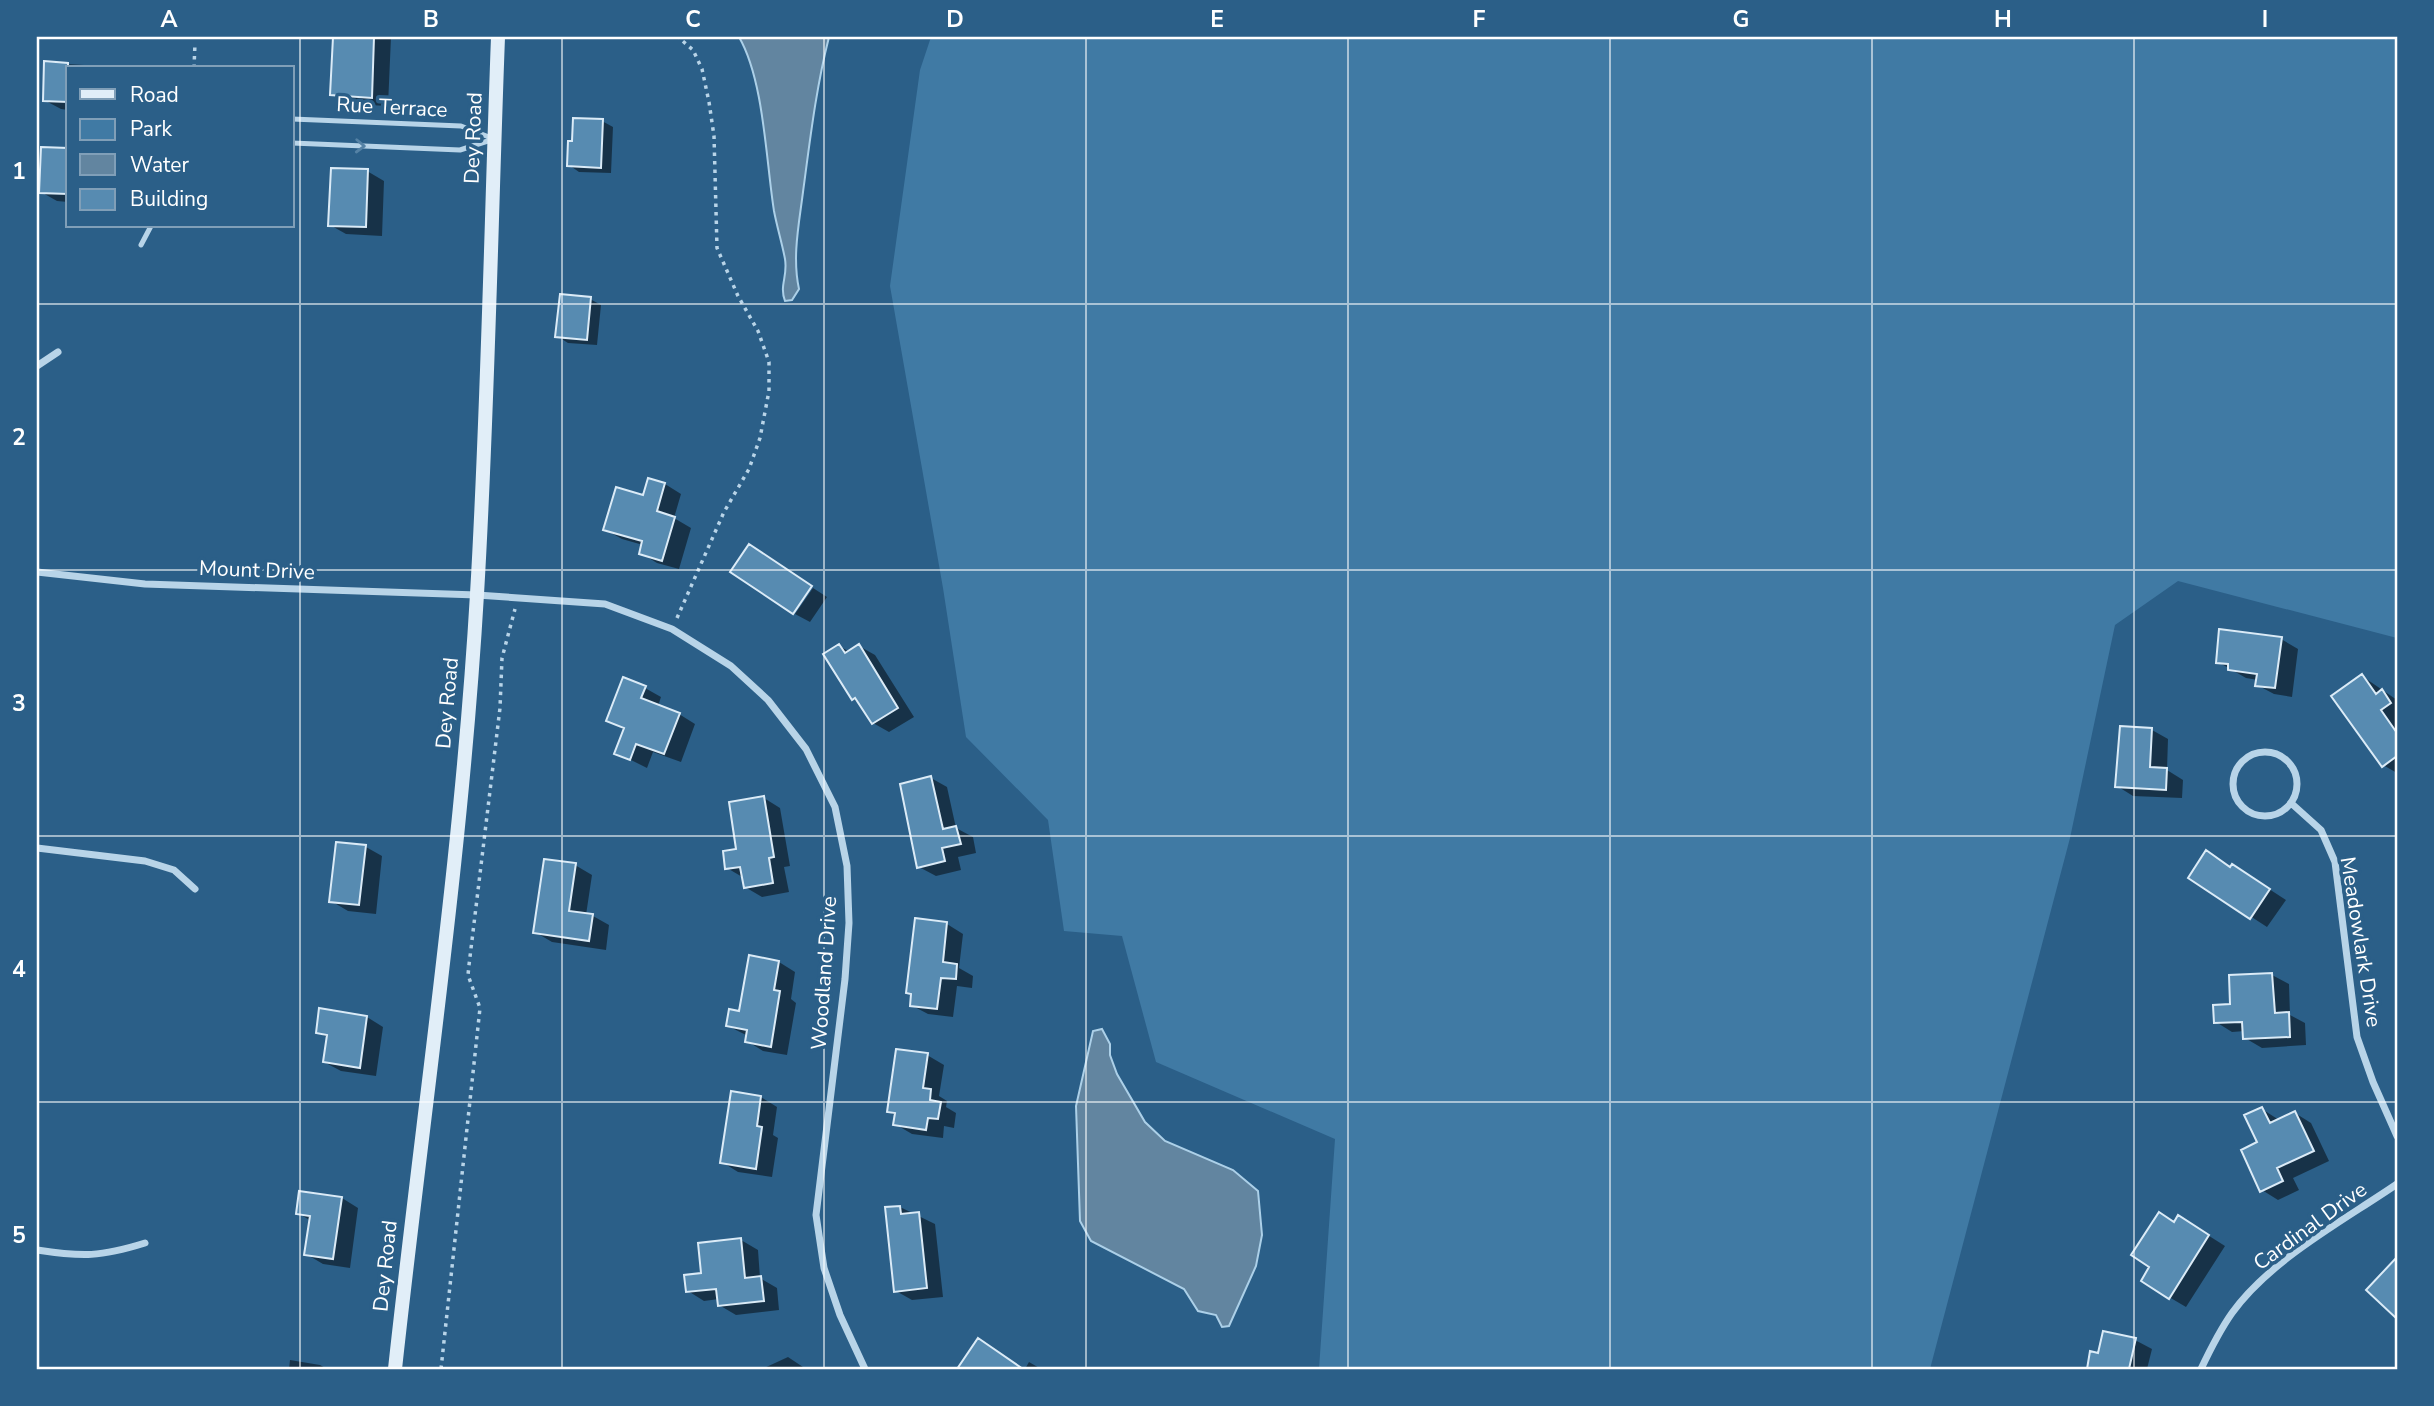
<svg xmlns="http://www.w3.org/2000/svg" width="2434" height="1406" font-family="'Nunito Sans',sans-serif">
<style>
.green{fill:#407aa4}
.water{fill:#6285a0;stroke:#acd0e8;stroke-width:2}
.shadow{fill:#0007}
.building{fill:#578bb1;stroke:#dbebf7;stroke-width:2}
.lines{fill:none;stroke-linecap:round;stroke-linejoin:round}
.path{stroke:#b8d4e8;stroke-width:3.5;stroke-dasharray:3.5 5;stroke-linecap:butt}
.lane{stroke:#b8d4e8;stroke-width:5}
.street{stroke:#b8d4e8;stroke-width:7}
.secondary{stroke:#e1eef8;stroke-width:14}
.oneway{stroke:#5582a5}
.grid{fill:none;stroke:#fff;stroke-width:2;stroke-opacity:0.55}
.labels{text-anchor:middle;stroke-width:7;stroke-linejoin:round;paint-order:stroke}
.street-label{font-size:21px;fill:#fff;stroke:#2b5f88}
.neatline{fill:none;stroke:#fff;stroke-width:2.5}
.grid-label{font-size:23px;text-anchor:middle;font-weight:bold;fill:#fff}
</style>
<rect width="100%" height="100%" fill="#2b5f88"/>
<!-- green -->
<path class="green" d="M931 37H2397V638L2178 581 2115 625 2070 838 1930 1369H1319L1335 1139 1156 1062 1122 936 1064 931 1048 820 966 737 943 588 890 286 920 70Z"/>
<!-- water -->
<path class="water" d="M739 37H829C816 88 810 140 803 192 799 224 792 257 799 289L792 300 785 301C779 285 788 277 785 259 782 243 777 227 774 211 766 161 764 80 739 37Z
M1102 1029 1110 1044V1055L1117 1074 1145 1122 1165 1141 1233 1170 1258 1191 1262 1235 1256 1266 1229 1326 1222 1327 1216 1315 1198 1311 1184 1289 1091 1241 1080 1221 1076 1106 1093 1031Z"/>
<!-- shadow -->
<path class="shadow" d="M335 37H391L388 106 349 104 332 94Z
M46 63 122 67 125 68H68V110L61 109 44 100Z
M602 121 613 127 611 173 579 172 569 165 574 142Z
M43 149 68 150V202L57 201 41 192Z
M367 171 384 181 382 236 346 234 330 225Z
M590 299 601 305 597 345 568 343 557 336Z
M649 480 665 484 681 494 674 518 691 528 679 569 657 563 641 553 643 545 622 539 606 530 644 497Z
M813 588 827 597 810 622 795 614Z
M2281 639 2298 649 2292 697 2274 694 2257 685 2258 680 2246 678 2218 662Z
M839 646 850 652 859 646 875 655 914 717 889 732 873 723 861 704 853 699Z
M2362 676 2397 700V773L2383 765Z
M645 688 661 697 658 706 679 714 695 724 681 762 653 752 647 768 617 753 625 730 608 721Z
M2152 730 2168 739 2167 770 2183 780 2182 798 2133 796 2117 786Z
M931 778 947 787 956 828 973 837 976 853 958 857 961 870 936 876 919 867Z
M764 798 780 808 790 866 784 867 789 892 762 897 745 887 744 878 727 868Z
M366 847 382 856 376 914 348 911 331 901Z
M575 865 592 875 586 915 593 916 609 925 606 950 552 942 535 932Z
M2231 868 2249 876 2286 900 2267 927 2190 877Z
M917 920 947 924 963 934 959 968 973 976 972 988 957 986 953 1017 928 1014 911 1005 912 995 908 992Z
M779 962 795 972 791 999 796 1003 787 1055 763 1051 747 1041 748 1036 728 1026 741 1013Z
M2272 975 2289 984 2290 1015 2305 1023 2306 1045 2262 1048 2245 1038V1031L2232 1032 2216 1022 2232 1006Z
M367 1017 383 1027 376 1076 341 1071 324 1062 328 1038 318 1032Z
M927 1055 944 1065 939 1096 947 1101 946 1107 956 1113 954 1128 944 1126 943 1138 912 1134 895 1124 896 1116 888 1111Z
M761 1097 777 1107 773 1135 778 1138 772 1177 738 1172 722 1162Z
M2262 1109 2279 1120 2295 1113 2311 1123 2329 1161 2293 1178 2299 1190 2278 1200 2262 1190Z
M342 1198 358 1208 350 1268 323 1264 306 1254 311 1221 298 1213Z
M900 1207 935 1224 943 1297 912 1300 896 1291Z
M2175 1223 2195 1227 2225 1246 2186 1307 2169 1297Z
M741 1240 758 1250 760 1278 777 1288 779 1310 736 1315 719 1305V1299L704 1301 688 1291 702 1274Z
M2135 1340 2152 1349 2147 1369H2088L2092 1354 2100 1355Z
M788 1357 806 1369H762Z
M290 1360 320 1365 327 1369H289Z
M1029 1362 1041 1369H1025Z"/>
<!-- building -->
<path class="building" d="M333 37H374L372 98 330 95Z
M44 61 68 63V102L43 101Z
M573 118 603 119 601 168 567 166 568 141H572Z
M41 147 68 148V194L39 193Z
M331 168 368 169 366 227 328 226Z
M560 294 591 297 587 340 555 337Z
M648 478 665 483 657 511 675 517 662 561 639 554 642 541 603 530 616 487 643 495Z
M749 544 812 586 793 614 730 572Z
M2219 629 2282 637 2275 688 2255 686 2257 674 2228 670V664L2216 663Z
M839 644 845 653 859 644 898 708 872 724 855 698 852 700 823 654Z
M2362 674 2376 694 2382 689 2391 703 2381 710 2397 733V756L2382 767 2331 696Z
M623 677 646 686 641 698 680 713 664 754 636 744 630 760 614 754 624 728 606 721Z
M2120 726 2152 728 2150 767 2167 768 2166 790 2115 787Z
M931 776 943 829 956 826 961 844 942 848 945 861 917 868 900 784Z
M764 796 774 857 769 858 773 883 744 888 740 867 725 869 723 851 736 849 729 802Z
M336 842 366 845 359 905 329 902Z
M2206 850 2230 867 2232 864 2270 889 2250 919 2188 878Z
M544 859 576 863 569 911 593 914 589 941 533 933Z
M915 918 947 922 943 962 957 964 956 979 941 978 937 1009 910 1006 911 994 906 993Z
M749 955 779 961 774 990 780 991 771 1047 745 1042 747 1030 726 1026 729 1009 739 1011Z
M2272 973 2275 1013 2289 1012 2290 1037 2243 1039 2242 1022 2214 1023 2213 1005 2230 1004 2229 975Z
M319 1008 367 1016 360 1068 323 1062 327 1035 316 1033Z
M896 1049 928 1053 923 1088 931 1089 930 1100 941 1102 938 1119 928 1118 926 1130 893 1125 895 1113 887 1112Z
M731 1091 761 1096 757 1126 762 1127 756 1169 720 1163Z
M2262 1107 2270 1123 2295 1111 2314 1151 2277 1168 2283 1181 2260 1192 2241 1150 2257 1142 2244 1115Z
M299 1191 342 1197 333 1259 304 1255 310 1216 296 1214Z
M900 1206 901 1214 919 1212 927 1288 894 1292 885 1207Z
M2159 1212 2174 1222 2178 1215 2209 1235 2169 1299 2141 1281 2149 1267 2131 1255Z
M741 1238 745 1278 761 1276 764 1301 718 1306 716 1289 686 1292 684 1275 701 1273 698 1243Z
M2397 1257V1319L2366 1290Z
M2103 1331 2136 1338 2129 1369H2087L2090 1351 2098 1353Z
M978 1338 1023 1369H957Z"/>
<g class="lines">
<!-- path -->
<path class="path" d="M194 68 195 43
M677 618 724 512 749 469 760 438 769 391V362L758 331 738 296 717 248 714 136 709 102 702 69 693 50 678 37
M441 1369 480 1008 468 975 469 965 500 708 502 658 515 609"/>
<!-- lane -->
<path class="lane" d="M292 119 461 126 494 139 460 150 292 143
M141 245 151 226"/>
<!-- street -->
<path class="street" d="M37 366 58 352
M37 572 145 584 477 595 605 604 672 629 731 666 768 700 806 749 835 807 847 866 849 923 845 979 816 1215 824 1268 840 1315 865 1369
M2233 784a32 32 0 1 1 64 0a32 32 0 1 1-64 0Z
M2291 803 2321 830 2335 862 2357 1037 2373 1082 2397 1136
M37 848 145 861 174 870 195 889
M37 1250C83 1257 100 1257 145 1243
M2201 1369C2210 1350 2220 1330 2232 1313 2271 1259 2343 1221 2397 1184"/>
<!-- secondary -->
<path class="secondary" d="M395 1369C423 1111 462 853 477 594 488 409 491 222 498 37"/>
</g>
<!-- one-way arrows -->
<defs><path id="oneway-chevron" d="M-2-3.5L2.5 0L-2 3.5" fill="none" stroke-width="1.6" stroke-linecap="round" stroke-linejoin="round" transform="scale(1.75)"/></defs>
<use class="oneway" href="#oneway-chevron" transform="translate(360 146) rotate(2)"/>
<!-- grid -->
<path class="grid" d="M300 37V1369M562 37V1369M824 37V1369M1086 37V1369M1348 37V1369M1610 37V1369M1872 37V1369M2134 37V1369M37 304H2397M37 570H2397M37 836H2397M37 1102H2397"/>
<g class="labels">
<!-- street labels -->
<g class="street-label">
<text transform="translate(392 107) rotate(3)" y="7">Rue Terrace</text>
<text transform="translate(473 138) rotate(-88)" y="7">Dey Road</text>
<text transform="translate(257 570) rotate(2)" y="7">Mount Drive</text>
<text transform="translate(447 703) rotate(-85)" y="7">Dey Road</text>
<text transform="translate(2361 942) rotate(81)" y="7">Meadowlark Drive</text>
<text transform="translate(824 973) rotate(-86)" y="7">Woodland Drive</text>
<text transform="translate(2310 1226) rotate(-36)" y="7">Cardinal Drive</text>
<text transform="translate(385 1266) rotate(-84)" y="7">Dey Road</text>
</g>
</g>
<!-- border -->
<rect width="2434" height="1406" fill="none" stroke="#2b5f88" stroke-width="77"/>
<!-- legend -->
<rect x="66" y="66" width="228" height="161" fill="#2b5f88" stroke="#809fb8" stroke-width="2"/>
<rect x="80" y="89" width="35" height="10" fill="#e1eef8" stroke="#809fb8" stroke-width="2"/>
<text x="130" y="102" font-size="21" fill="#ffffff">Road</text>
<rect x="80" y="119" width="35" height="21" fill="#407aa4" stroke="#809fb8" stroke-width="2"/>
<text x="130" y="136" font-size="21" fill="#ffffff">Park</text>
<rect x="80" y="154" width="35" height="21" fill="#6285a0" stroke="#809fb8" stroke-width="2"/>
<text x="130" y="172" font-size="21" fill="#ffffff">Water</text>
<rect x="80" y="189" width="35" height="21" fill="#578bb1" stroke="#809fb8" stroke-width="2"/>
<text x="130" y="206" font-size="21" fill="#ffffff">Building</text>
<rect x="38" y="38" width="2358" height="1330" class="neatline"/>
<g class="grid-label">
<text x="169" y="27">A</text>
<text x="431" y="27">B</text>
<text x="693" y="27">C</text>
<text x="955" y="27">D</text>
<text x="1217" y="27">E</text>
<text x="1479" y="27">F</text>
<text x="1741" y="27">G</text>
<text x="2003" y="27">H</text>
<text x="2265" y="27">I</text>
<text x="19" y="179">1</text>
<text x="19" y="445">2</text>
<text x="19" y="711">3</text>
<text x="19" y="977">4</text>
<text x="19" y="1243">5</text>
</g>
</svg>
